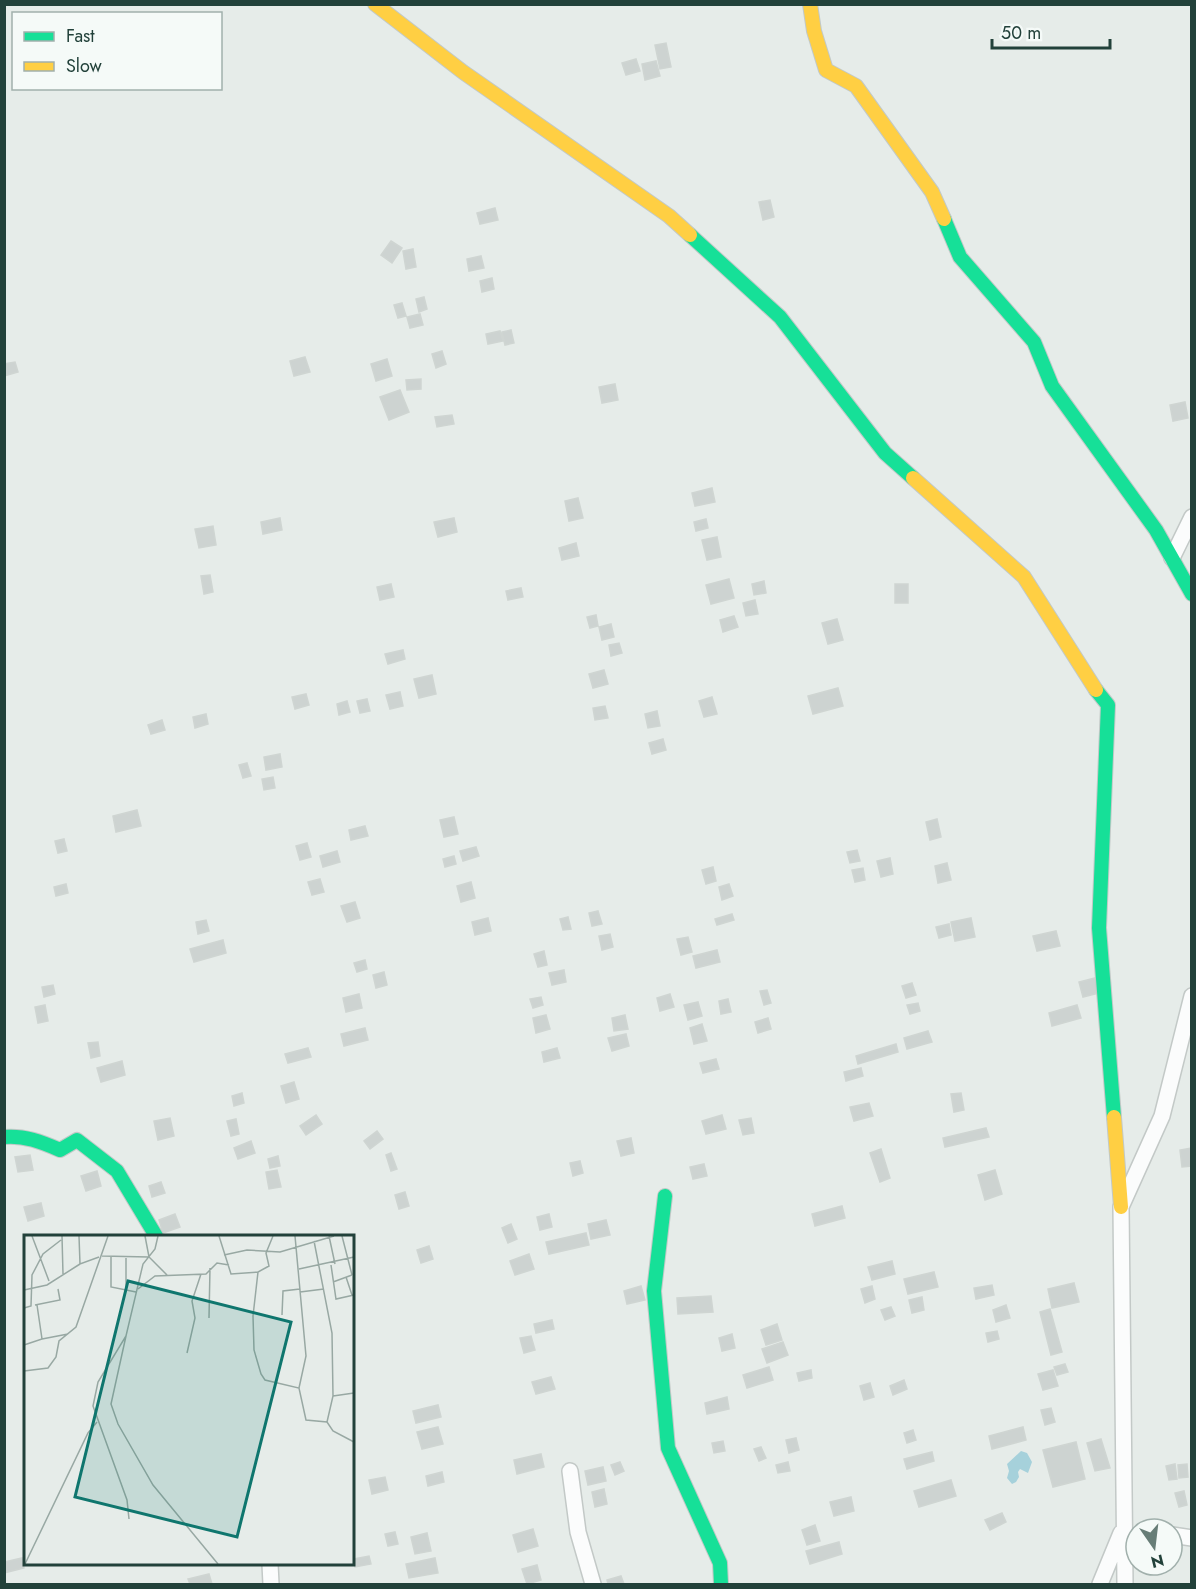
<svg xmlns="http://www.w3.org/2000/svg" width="1196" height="1589" font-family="Jost,sans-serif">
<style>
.water{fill:#a6d1db}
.building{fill:#cdd3d1;stroke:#cfd5d2;stroke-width:1.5}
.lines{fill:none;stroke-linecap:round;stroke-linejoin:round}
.street-casing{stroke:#c3c9c7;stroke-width:18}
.fast-casing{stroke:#c2c9c7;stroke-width:16}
.slow-casing{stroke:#c2c9c7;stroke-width:16}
.street{stroke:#fbfcfc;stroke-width:15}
.fast{stroke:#16e098;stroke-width:14}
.slow{stroke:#ffcf43;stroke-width:14}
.inset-road{fill:none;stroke:#98a8a3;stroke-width:1.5}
.view{fill:#0f766e;fill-opacity:0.15;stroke:#0f766e;stroke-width:3}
.inset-edge{fill:none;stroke:#22413a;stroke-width:3}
</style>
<rect width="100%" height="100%" fill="#e6ece9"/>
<!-- water -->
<path class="water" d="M1021 1451 1027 1453 1032 1462 1028 1473 1020 1469 1018 1472 1019 1477 1016 1482 1012 1484 1007 1478 1009 1471 1007 1464Z"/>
<!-- building -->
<path class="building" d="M666 43 671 67 660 69 655 45Z
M636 59 640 71 626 75 622 63Z
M656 61 660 76 645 80 642 64Z
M770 200 774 217 763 220 759 202Z
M495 208 498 220 480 224 477 213Z
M391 241 402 248 392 263 381 255Z
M413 249 416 267 406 269 403 251Z
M481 256 484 268 469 271 467 259Z
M492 278 494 289 482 292 480 281Z
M424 297 427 309 419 312 416 299Z
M402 303 406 316 398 318 394 305Z
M420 314 423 325 410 328 407 317Z
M511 330 514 343 505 345 502 332Z
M500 331 503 341 488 344 486 334Z
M442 351 446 364 436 368 432 354Z
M305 357 310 372 294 376 290 361Z
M387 359 392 376 376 381 371 364Z
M15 362 18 372 4 376V364Z
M421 379V389L407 390 406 380Z
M615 384 618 400 602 403 599 387Z
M400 390 409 412 389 420 380 397Z
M1185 402 1188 418 1173 421 1170 405Z
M452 415 454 424 437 427 435 417Z
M712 488 715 502 695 506 692 493Z
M578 498 583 518 569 521 565 501Z
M280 518 282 530 263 534 261 522Z
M454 518 457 532 438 537 434 522Z
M706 519 708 528 696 531 694 522Z
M213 526 216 545 199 548 195 529Z
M717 537 721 557 707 560 702 540Z
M576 543 579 556 562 560 559 548Z
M210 575 213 592 204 594 201 576Z
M729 579 734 598 711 604 706 585Z
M764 581 766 593 754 595 752 584Z
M391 584 394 597 380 600 377 587Z
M895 584H908V603H895Z
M521 588 523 597 508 600 506 591Z
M755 600 758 614 746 616 743 603Z
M596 615 598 626 590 628 587 617Z
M734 616 738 627 723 632 720 620Z
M837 619 843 640 828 644 822 623Z
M611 624 614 637 602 640 599 627Z
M619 643 622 653 611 656 609 645Z
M403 650 405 659 388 664 385 654Z
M604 670 608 684 593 688 589 674Z
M432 675 436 694 419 698 414 679Z
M838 688 843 706 813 714 808 696Z
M400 692 403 706 390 709 386 695Z
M306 694 309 705 295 709 292 697Z
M712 697 717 714 704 717 699 701Z
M367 699 370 711 360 713 357 701Z
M347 701 350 712 339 715 337 704Z
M605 706 608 718 595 720 593 708Z
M657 711 660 726 648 728 645 714Z
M206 714 208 724 195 728 193 717Z
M162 720 165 730 151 734 148 725Z
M663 739 666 750 652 754 649 743Z
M280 754 282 767 266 770 264 757Z
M247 763 251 776 243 778 239 765Z
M273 777 275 788 264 790 262 779Z
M137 810 141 826 116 832 113 816Z
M454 817 458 834 444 837 440 820Z
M937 819 941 837 930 840 926 822Z
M365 826 368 836 351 840 349 830Z
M64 839 67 851 58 853 55 841Z
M307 843 311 857 300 860 296 846Z
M476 847 479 856 463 861 460 851Z
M857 850 860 861 850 863 847 852Z
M337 851 340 862 323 867 320 856Z
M454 856 456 864 445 867 443 859Z
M890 858 893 874 881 877 877 861Z
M947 863 951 880 938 883 935 866Z
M713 867 716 881 706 884 702 870Z
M863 868 865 880 855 882 852 870Z
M320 879 324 892 312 895 308 882Z
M471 882 475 898 461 902 457 886Z
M66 884 68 893 56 896 54 887Z
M729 884 733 896 722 900 719 887Z
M355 902 360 918 347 922 341 906Z
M598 911 602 924 592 926 589 913Z
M732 914 734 920 717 925 715 919Z
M568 917 571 929 563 930 560 919Z
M488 918 491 931 475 935 472 922Z
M971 918 975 937 955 941 951 922Z
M206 920 209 931 198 934 196 922Z
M949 924 951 935 939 938 936 927Z
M1056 931 1060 946 1037 951 1033 936Z
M610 934 613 947 602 950 599 936Z
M688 937 692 952 681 955 677 939Z
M223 940 226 953 194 962 190 949Z
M717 950 720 962 696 968 693 956Z
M544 951 547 965 538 967 534 954Z
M365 960 367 969 357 972 354 963Z
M564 970 566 982 552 985 549 973Z
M384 972 387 985 376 988 373 975Z
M1095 978 1099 993 1083 997 1079 982Z
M912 983 916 995 906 998 902 986Z
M53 985 55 994 44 997 42 987Z
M767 990 771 1003 764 1005 760 991Z
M359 994 362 1008 346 1012 343 998Z
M670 994 674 1007 660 1011 657 998Z
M541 997 543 1005 533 1008 530 999Z
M728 999 731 1012 721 1014 719 1001Z
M698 1002 702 1016 688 1020 684 1005Z
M918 1003 920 1011 910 1014 907 1005Z
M45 1005 48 1021 38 1023 35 1007Z
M1077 1005 1081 1018 1052 1026 1049 1013Z
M546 1015 550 1029 536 1033 533 1018Z
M625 1015 628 1029 614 1031 612 1018Z
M768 1018 771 1029 758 1033 755 1022Z
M702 1024 707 1041 694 1044 690 1028Z
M365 1028 368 1040 344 1046 341 1034Z
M928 1031 932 1042 907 1049 904 1038Z
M626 1034 629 1046 612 1051 608 1038Z
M98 1042 100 1056 91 1058 88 1043Z
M896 1044 898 1052 858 1064 856 1056Z
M308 1048 311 1057 288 1063 285 1054Z
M557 1048 560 1058 544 1062 542 1052Z
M716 1059 719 1069 703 1073 700 1063Z
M122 1061 125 1075 101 1082 97 1068Z
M861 1068 863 1076 846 1081 844 1072Z
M294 1082 299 1099 286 1103 281 1086Z
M242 1093 244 1103 234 1106 232 1096Z
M961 1093 964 1110 954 1112 951 1094Z
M869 1103 873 1116 854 1121 850 1107Z
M316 1115 322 1124 306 1135 300 1126Z
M722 1115 726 1129 706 1134 702 1121Z
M170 1118 174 1136 158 1140 154 1121Z
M751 1118 754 1133 743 1135 739 1120Z
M236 1119 239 1134 231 1136 227 1121Z
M986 1128 989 1137 945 1147 943 1138Z
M377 1131 383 1139 370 1149 364 1141Z
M631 1138 634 1153 621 1156 617 1141Z
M251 1141 255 1153 238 1159 234 1148Z
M1192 1148V1166L1182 1167 1180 1150Z
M881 1149 890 1178 880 1182 870 1153Z
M391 1153 397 1169 391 1171 386 1155Z
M30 1155 33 1170 18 1172 15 1157Z
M278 1156 280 1166 270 1168 268 1159Z
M580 1161 583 1173 573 1176 570 1163Z
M704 1164 707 1176 693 1179 690 1167Z
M277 1170 281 1187 269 1189 266 1172Z
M995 1170 1002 1194 985 1200 978 1175Z
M97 1171 101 1186 86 1191 81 1176Z
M161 1182 165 1193 152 1197 149 1186Z
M405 1192 409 1206 399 1209 395 1195Z
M41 1203 44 1216 28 1221 24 1207Z
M842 1206 845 1218 815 1226 812 1214Z
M175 1214 180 1227 163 1233 159 1220Z
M549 1214 552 1227 540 1230 537 1217Z
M606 1220 610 1235 591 1239 588 1224Z
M511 1224 517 1239 508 1243 502 1228Z
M586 1233 589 1245 549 1254 546 1242Z
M429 1246 433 1259 421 1263 417 1250Z
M529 1254 534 1269 515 1275 510 1261Z
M892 1261 895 1274 872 1280 868 1267Z
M934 1272 938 1287 908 1294 904 1279Z
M1074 1283 1079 1302 1052 1308 1048 1289Z
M992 1285 994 1295 976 1299 974 1288Z
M641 1286 645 1300 627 1304 624 1291Z
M872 1286 875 1299 865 1303 861 1289Z
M711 1296 713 1312 678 1314 677 1298Z
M922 1297 924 1310 912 1313 909 1300Z
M1006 1305 1010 1318 996 1322 993 1310Z
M891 1307 895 1316 885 1320 881 1310Z
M1050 1309 1062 1352 1051 1355 1040 1312Z
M552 1320 554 1329 536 1333 534 1324Z
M777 1324 782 1340 766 1345 761 1330Z
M997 1331 999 1339 988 1342 986 1333Z
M732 1334 735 1348 722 1351 719 1338Z
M531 1336 535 1350 524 1353 520 1338Z
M783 1342 788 1355 767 1363 762 1349Z
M1065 1364 1068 1372 1057 1375 1054 1367Z
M769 1367 773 1380 747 1388 743 1375Z
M811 1370 812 1378 799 1381 797 1373Z
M1053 1370 1058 1386 1043 1390 1038 1374Z
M551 1377 555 1389 536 1394 532 1382Z
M904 1380 907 1389 893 1395 890 1386Z
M870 1383 874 1397 864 1400 860 1386Z
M727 1397 729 1409 707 1414 705 1403Z
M438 1405 441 1417 416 1423 413 1411Z
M1051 1408 1055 1422 1045 1425 1041 1410Z
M438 1427 443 1444 422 1449 417 1432Z
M1023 1427 1026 1440 992 1449 989 1436Z
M913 1430 916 1440 907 1443 904 1433Z
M796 1438 799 1450 789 1453 786 1440Z
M1101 1439 1110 1468 1095 1471 1087 1443Z
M723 1441 725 1451 714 1453 712 1443Z
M1076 1442 1085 1479 1053 1487 1043 1450Z
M761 1447 766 1458 759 1461 754 1449Z
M932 1452 934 1461 907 1469 904 1459Z
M541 1454 544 1467 517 1474 514 1460Z
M620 1462 624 1471 615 1475 611 1465Z
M788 1462 790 1471 778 1473 776 1465Z
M1175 1464 1177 1479 1169 1480 1166 1466Z
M1187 1464 1188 1477 1179 1478 1178 1465Z
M603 1467 606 1481 588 1485 585 1471Z
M442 1472 444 1482 428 1486 426 1476Z
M385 1477 388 1490 372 1494 369 1480Z
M951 1480 956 1496 919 1507 914 1491Z
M604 1489 607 1504 595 1507 592 1492Z
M1184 1491 1187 1505 1179 1507 1175 1493Z
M851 1497 854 1511 834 1516 830 1502Z
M1002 1513 1006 1522 990 1530 985 1520Z
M815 1525 820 1541 807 1545 802 1530Z
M533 1529 538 1546 518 1552 513 1535Z
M395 1532 398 1544 388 1546 385 1534Z
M427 1533 431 1551 415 1554 411 1537Z
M839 1542 842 1554 810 1564 806 1551Z
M369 1556 371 1564 355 1567 353 1559Z
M22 1558 24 1568 4 1573V1562Z
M435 1558 438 1573 409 1578 406 1564Z
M537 1565 541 1580 527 1584 522 1569Z
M209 1574 212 1584H190L188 1579Z
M621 1576 624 1584H608L607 1580Z"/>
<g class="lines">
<!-- street casing -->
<g class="street-casing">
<path id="street" d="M1172 558 1192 517
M570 1471 578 1532 593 1584
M1172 1535 1192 1538
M270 1564 271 1584
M1100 1584 1121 1533
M1125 1584 1121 1207 1162 1116 1192 996"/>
</g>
<!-- fast casing -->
<g class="fast-casing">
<path id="fast" d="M944 219 960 257 1034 342 1052 386 1156 530 1192 594
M690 235 780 317 885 453 913 478
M1096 690 1108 705 1099 928 1114 1117
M4 1137C24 1135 42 1142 60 1150L77 1140 117 1171 156 1236
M665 1196 654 1291 668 1448 720 1563 721 1584"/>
</g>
<!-- slow casing -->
<g class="slow-casing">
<path id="slow" d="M375 4 463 72 669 216 690 235
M810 4 814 31 826 70 856 86 932 192 944 219
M913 478 1024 577 1096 690
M1114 1117 1121 1207"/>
</g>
<!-- street -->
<use href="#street" class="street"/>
<!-- fast -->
<use href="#fast" class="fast"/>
<!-- slow -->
<use href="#slow" class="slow"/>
</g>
<!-- overview -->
<g transform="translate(24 1235)">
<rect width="330" height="330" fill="#e6ece9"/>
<path class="inset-road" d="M8 1 25 46M38 1 39 39M55 1 56 29 75 22M121 1 125 22 143 40M195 1 207 39 234 37M249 1 242 18 245 31 234 37 229 81 230 115 237 139 241 145 275 153 282 185 303 187 309 196 330 207M271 1 282 121 275 153M305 1 311 29M318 1 328 40M290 6 308 98 309 161 303 187M200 20 223 15 256 17 310 1M78 21 125 22M87 22V52L112 57M102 23V53M307 30 312 64 330 60M275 34 330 22M322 42 328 60M309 47 328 40M114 54 131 41 182 39 193 28 205 30M0 55 23 50 56 29M276 57 300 54M11 70 36 65 34 54M0 73 7 71 8 40 19 19 37 5M258 80 259 56 276 54M185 83 186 33M102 101 87 169 94 189 129 250 194 329M18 104 44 99M0 110 18 104 13 70M163 118 171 83 168 66 177 39M0 136 24 133 32 122 35 106 52 92 84 1M309 161 330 158M105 284 103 265 69 171 74 147 102 101 119 29 131 14 134 1M1 329 64 198 73 187"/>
<path class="view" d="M104 46 267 87 213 302 51 262Z"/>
<rect width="330" height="330" class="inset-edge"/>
</g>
<!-- border -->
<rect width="1196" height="1589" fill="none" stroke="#22413a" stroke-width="12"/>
<!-- legend -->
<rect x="12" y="12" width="210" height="78" fill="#f5faf8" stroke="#a1b0ac" stroke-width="1.5"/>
<rect x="24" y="32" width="30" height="9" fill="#16e098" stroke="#a1b0ac" stroke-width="1.5"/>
<text x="66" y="42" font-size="18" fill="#22413a">Fast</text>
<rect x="24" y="62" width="30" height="9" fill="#ffcf43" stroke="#a1b0ac" stroke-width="1.5"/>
<text x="66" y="72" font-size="18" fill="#22413a">Slow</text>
<!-- north arrow -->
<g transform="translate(1154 1547) rotate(166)"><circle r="28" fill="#f5faf8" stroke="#a1b0ac" stroke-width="1.5"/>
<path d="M0-4.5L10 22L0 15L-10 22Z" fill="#677d77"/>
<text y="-9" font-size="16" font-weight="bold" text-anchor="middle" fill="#22413a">N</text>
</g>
<!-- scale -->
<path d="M992 39v9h118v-9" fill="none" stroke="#22413a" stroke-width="3"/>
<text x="1001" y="39" font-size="18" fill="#22413a" stroke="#f5faf8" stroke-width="4.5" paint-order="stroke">50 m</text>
</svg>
